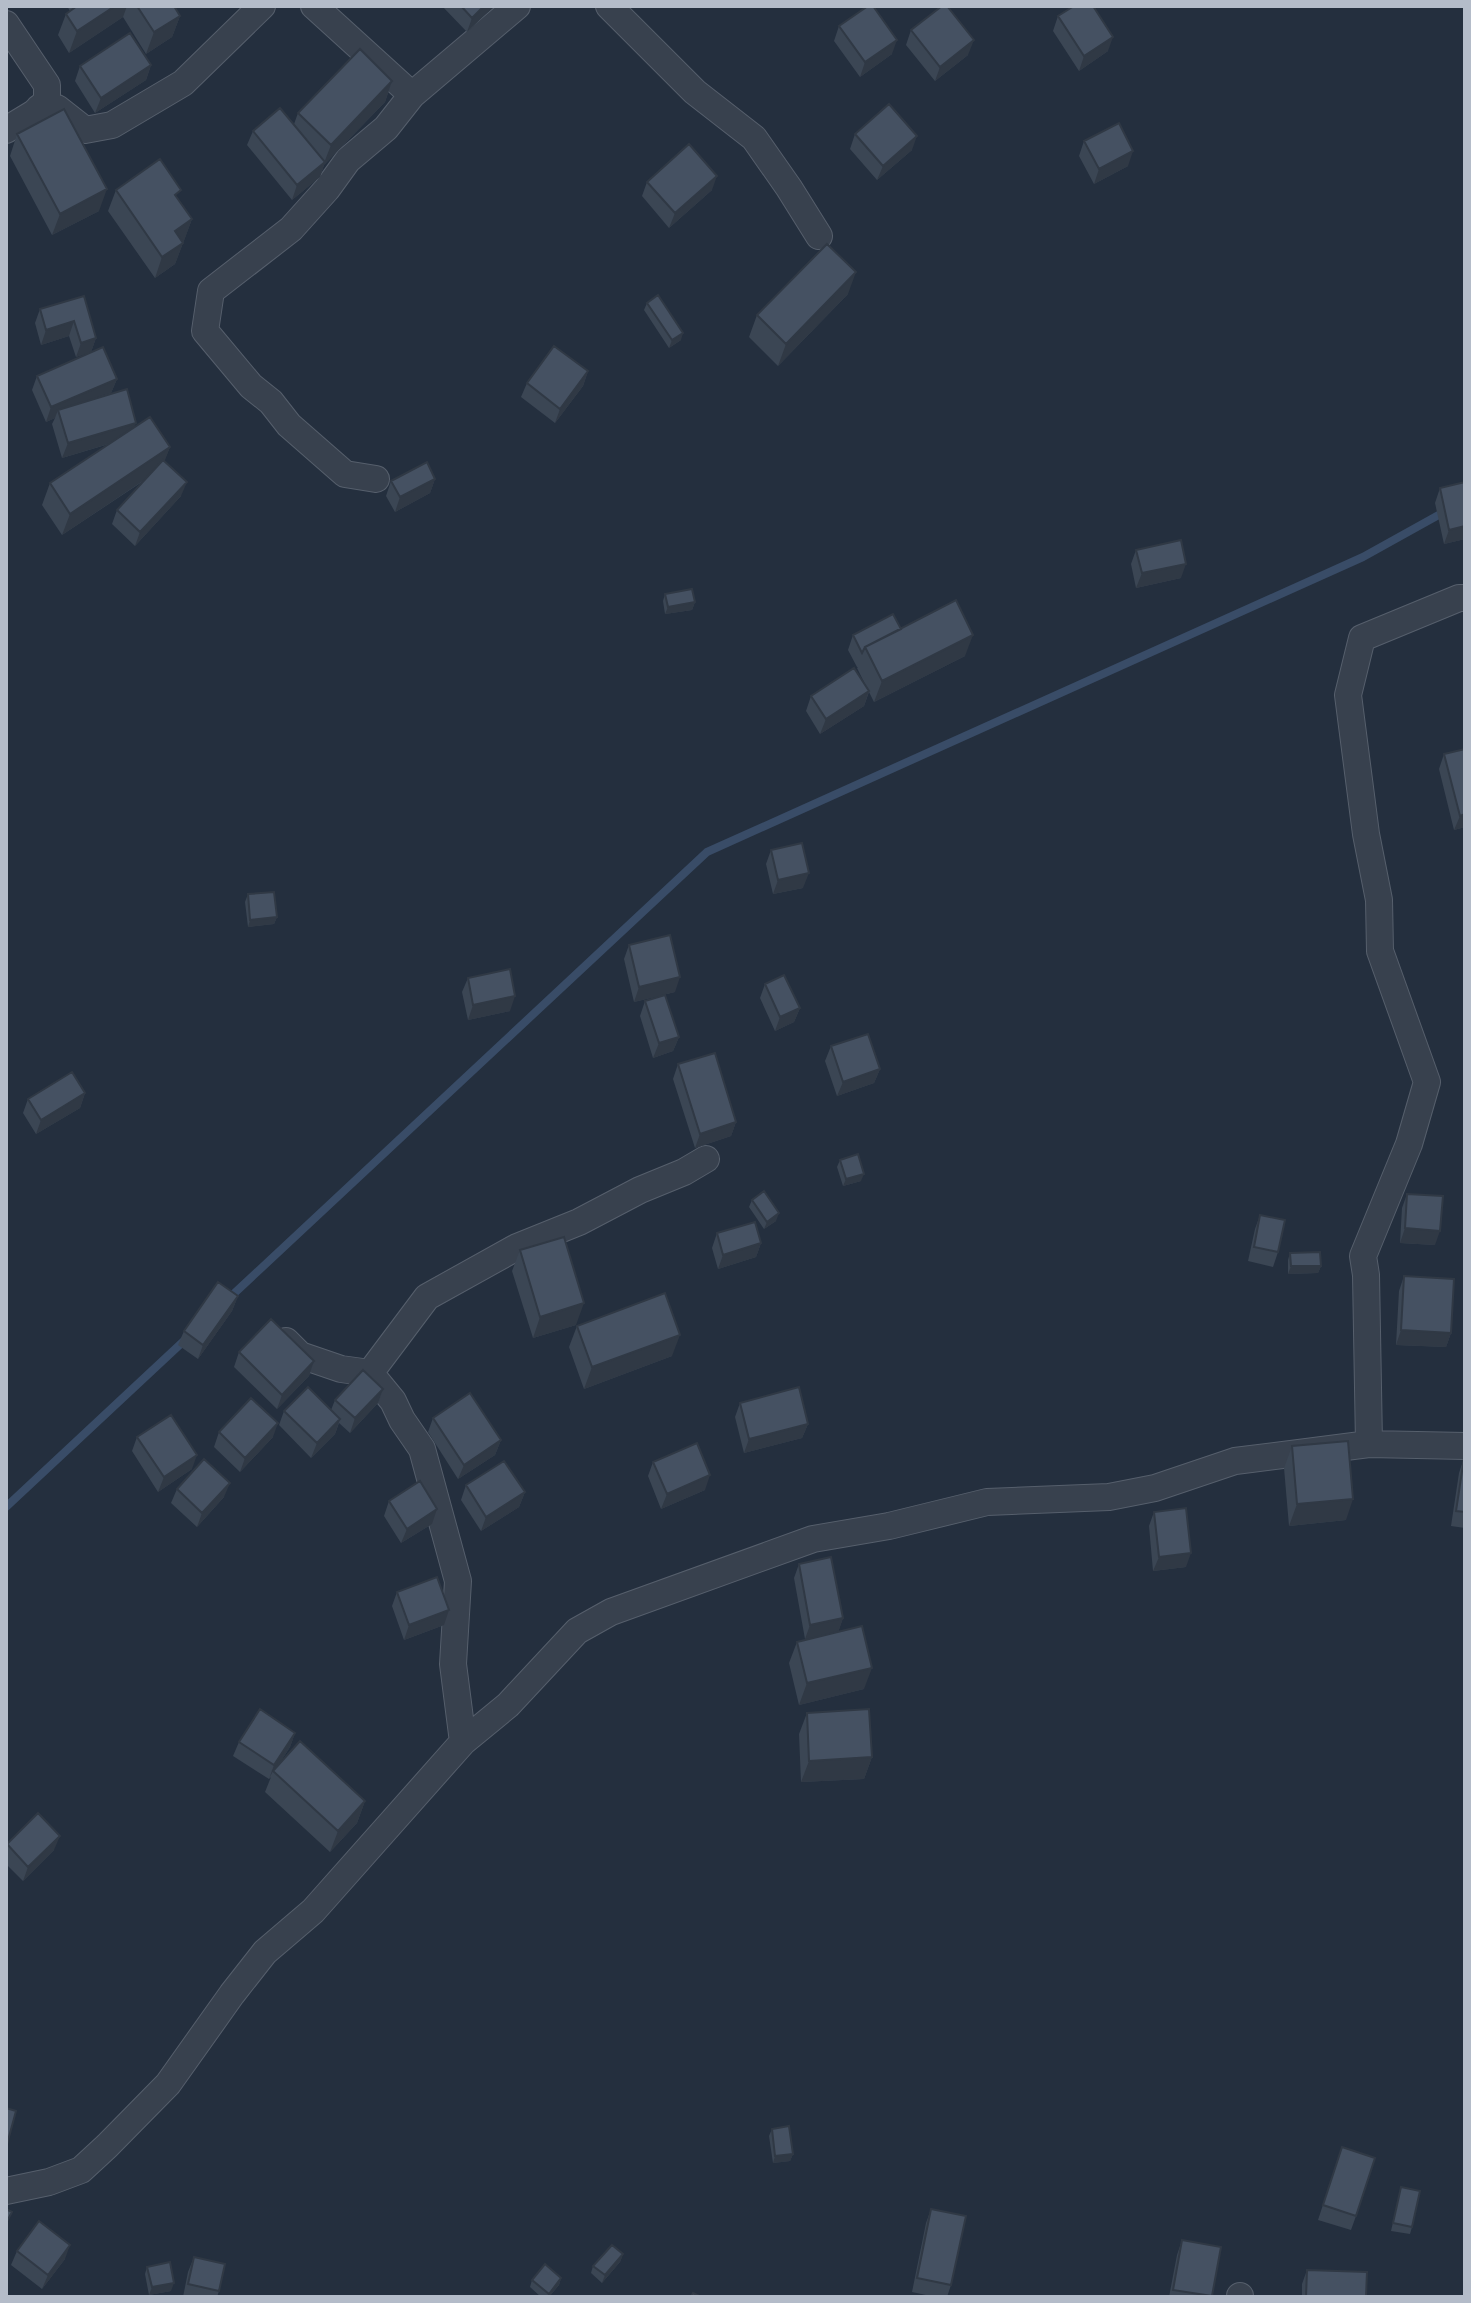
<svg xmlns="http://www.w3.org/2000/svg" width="1471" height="2303" font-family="Cabin,sans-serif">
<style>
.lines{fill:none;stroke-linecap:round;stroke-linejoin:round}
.stream{stroke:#394c67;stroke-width:8}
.minor-casing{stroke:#565f6c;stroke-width:28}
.minor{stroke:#38414e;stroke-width:26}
.wall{fill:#3b4654}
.shaded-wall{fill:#303945}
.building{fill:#455162;stroke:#303945;stroke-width:2}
</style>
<rect width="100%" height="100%" fill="#242f3e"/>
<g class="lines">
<!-- stream -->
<path class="stream" d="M226 1301 707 852 1363 557 1444 512
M6 1507 187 1338"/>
<!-- minor casing -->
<g class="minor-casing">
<path id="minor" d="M314 6 412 95
M609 6 695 92 754 138 789 188 819 236
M6 24 47 85V101L34 113 6 130
M39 108H57L85 130 112 125 183 83 262 6
M376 479 345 474 289 425 271 402 251 386 205 331 211 291 291 229 327 189 348 160 386 128 412 95 517 6
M286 1341 300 1355 341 1369 370 1373 393 1401 402 1420 422 1449 458 1581 453 1664 463 1742
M370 1373 427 1297 517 1247 579 1222 640 1190 684 1172 706 1159
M1369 1444 1366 1275 1363 1256 1409 1144 1427 1082 1380 951 1379 900 1366 834 1348 695 1362 638 1459 598H1465
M6 2191 49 2182 81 2170 107 2146 168 2084 232 1994 265 1952 313 1911 463 1742 508 1705 577 1631 611 1612 813 1539 889 1526 987 1502 1109 1497 1155 1488 1235 1461 1369 1444 1465 1446
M1240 2296V2297"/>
</g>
<!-- minor -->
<use href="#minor" class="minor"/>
</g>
<!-- wall -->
<path class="wall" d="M67 6H174L180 16 172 37 146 54 123 17 69 53 58 35 66 14 70 11Z
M442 6H494L467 32Z
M1058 16 1108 51 1079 71 1053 31Z
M839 26 892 54 860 77 834 41Z
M911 30 968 55 935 81 906 45Z
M151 65 146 80 95 113 75 81 80 66Z
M392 81 385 102 324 165 320 177 292 200 247 145 253 131 294 124 298 113Z
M17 134 99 211 52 235 10 156Z
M855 134 912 150 877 180 850 149Z
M1084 141 1128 166 1094 184 1079 156Z
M647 182 712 190 669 228 642 196Z
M116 190 178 199 192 219 175 264 155 278 108 211Z
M848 294 778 366 749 337 757 315Z
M84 296 96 338 91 352 76 357 69 336 41 345 35 323 40 309Z
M647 303 681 340 669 348 644 310Z
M588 371 583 386 555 423 521 397 527 383Z
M37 376 117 379 111 393 135 427 170 447 164 461 181 496 135 546 112 524 117 510 145 480 62 535 42 505 50 483 109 444 62 458 52 424 55 418 46 422 32 390Z
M435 479 430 493 395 512 386 496 391 481Z
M1465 482V539L1444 544 1435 503 1440 488Z
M1136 550 1181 578 1136 588 1131 564Z
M665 594 695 602 692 610 665 614 663 601Z
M901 629 965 656 874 702 869 692 864 706 820 734 806 711 811 696 868 690 857 668 858 667H857L848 650 853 635Z
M1444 754 1465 827 1454 830 1439 769Z
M771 850 803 888 773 894 766 864Z
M248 894 277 917 274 924 248 927 245 902Z
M629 945 675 992 634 1002 624 959Z
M468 978 510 1011 468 1020 462 992Z
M765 984 800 1008 794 1022 775 1031 760 998Z
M645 1001 679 1037 673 1051 653 1058 640 1016Z
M831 1046 880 1069 874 1083 837 1096 825 1061Z
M678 1064 736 1122 731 1136 695 1148 673 1079Z
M85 1093 80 1108 36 1134 23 1113 28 1099Z
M840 1160 861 1181 843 1186 837 1167Z
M1407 1194 1435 1245 1400 1243 1402 1208Z
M752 1200 776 1221 764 1229 749 1207Z
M1260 1215 1278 1252 1273 1267 1248 1261 1255 1229Z
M717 1233 761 1243 756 1257 718 1269 712 1248Z
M520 1250 576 1325 533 1338 512 1271Z
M1290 1253 1321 1266 1318 1273 1288 1274V1260Z
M1404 1276 1451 1333 1446 1347 1396 1345 1399 1291Z
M238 1296 232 1311 198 1359 178 1345 184 1331Z
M577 1326 672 1356 584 1389 569 1347Z
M239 1352 314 1361 309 1376 277 1409 234 1367Z
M383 1389 378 1403 350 1433 339 1423 335 1434 311 1458 279 1425 284 1411 331 1410 335 1400Z
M740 1403 808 1424 802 1438 744 1453 735 1417Z
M433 1418 501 1440 495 1455 458 1479 428 1432Z
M219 1432 273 1437 240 1472 214 1447Z
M137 1437 192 1469 158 1492 132 1451Z
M1292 1446 1346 1520 1289 1526 1284 1468Z
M1464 1458 1465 1459V1528L1451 1526 1459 1473Z
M653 1462 705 1490 661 1509 648 1476Z
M466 1485 525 1492 519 1507 481 1531 461 1500Z
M177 1489 224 1497 197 1527 171 1503Z
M389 1501 432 1524 401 1543 384 1516Z
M1154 1512 1186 1567 1153 1571 1149 1526Z
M799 1564 843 1618 838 1632 864 1689 799 1705 789 1663 797 1642 828 1634 805 1639 794 1578Z
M397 1592 444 1625 404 1640 392 1606Z
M807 1713 872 1757 864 1779 801 1782 799 1734Z
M295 1733 290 1747 279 1764 365 1801 357 1823 330 1852 265 1792 271 1777 269 1779 233 1756 239 1742Z
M7 1844 54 1850 23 1881 6 1864Z
M772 2129 793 2154 790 2161 773 2163 769 2136Z
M1337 2162 1356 2216 1351 2230 1318 2220Z
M1401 2187 1412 2227 1410 2234 1391 2231Z
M931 2209 951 2285 947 2297H935L912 2292 926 2223Z
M1182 2240 1212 2297H1169L1177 2255Z
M17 2251 65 2259 42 2289 11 2265Z
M623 2254 620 2262 602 2283 591 2273 593 2266Z
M194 2257 219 2291 217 2297H183L188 2272Z
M147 2267 171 2291 149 2295 145 2274Z
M1307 2270 1366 2297H1302V2284Z
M561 2278 559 2285 549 2297H541L530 2287 532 2280Z"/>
<!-- shaded-wall -->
<path class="shaded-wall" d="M115 6H127L123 17 69 53 77 31Z
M484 6H494L467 32 472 18Z
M180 16 172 37 146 54 154 32Z
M1113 37 1108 51 1079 71 1084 56Z
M897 40 892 54 860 77 865 62Z
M974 40 968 55 935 81 940 67Z
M151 65 146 80 95 113 101 98Z
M392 81 385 102 324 165 320 177 292 200 297 185 324 163 331 145Z
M917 136 912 150 877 180 883 166Z
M1133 151 1128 166 1094 184 1099 169Z
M717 176 712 190 669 228 675 213Z
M107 189 99 211 52 235 60 214Z
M192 219 184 241 167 253 175 231Z
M183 243 175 264 155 278 162 257Z
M856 272 848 294 778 366 786 344Z
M74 321 69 336 41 345 46 330Z
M683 333 681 340 669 348 672 340Z
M96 338 91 352 76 357 81 343Z
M588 371 583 386 555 423 560 409Z
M117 379 111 393 58 410 55 418 46 422 51 407Z
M136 423 131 437 62 458 68 443Z
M170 447 162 468 62 535 70 514Z
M435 479 430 493 395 512 400 497Z
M187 482 181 496 135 546 140 532Z
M1465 526V539L1444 544 1449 530Z
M1186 564 1181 578 1136 588 1142 573Z
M695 602 692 610 665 614 668 607Z
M973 635 965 656 874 702 882 681Z
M869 691 864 706 820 734 826 719Z
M1465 814V827L1454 830 1460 816Z
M809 873 803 888 773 894 778 880Z
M277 917 274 924 248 927 250 920Z
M680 977 675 992 634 1002 639 987Z
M515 996 510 1011 468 1020 473 1005Z
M800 1008 794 1022 775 1031 780 1017Z
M679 1037 673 1051 653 1058 659 1043Z
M880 1069 874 1083 837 1096 843 1082Z
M85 1093 80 1108 36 1134 41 1120Z
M736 1122 731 1136 695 1148 700 1134Z
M864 1174 861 1181 843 1186 846 1179Z
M779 1213 776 1221 764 1229 767 1222Z
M1405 1228 1440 1231 1435 1245 1400 1243Z
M761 1243 756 1257 718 1269 723 1255Z
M1291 1266H1321L1318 1273 1288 1274Z
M238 1296 232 1311 198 1359 203 1345Z
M584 1303 576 1325 533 1338 540 1317Z
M1401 1330 1451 1333 1446 1347 1396 1345Z
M680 1335 672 1356 584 1389 592 1367Z
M314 1361 309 1376 277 1409 282 1395Z
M383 1389 378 1403 350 1433 355 1418Z
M340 1419 335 1434 311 1458 317 1443Z
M278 1423 273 1437 240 1472 245 1458Z
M808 1424 802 1438 744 1453 749 1439Z
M501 1440 495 1455 458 1479 464 1465Z
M197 1455 192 1469 158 1492 164 1477Z
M710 1475 705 1490 661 1509 667 1494Z
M230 1483 224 1497 197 1527 202 1513Z
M525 1492 519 1507 481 1531 486 1517Z
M1353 1499 1346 1520 1289 1526 1297 1504Z
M437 1509 432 1524 401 1543 407 1529Z
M1191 1553 1186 1567 1153 1571 1159 1557Z
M449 1610 444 1625 404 1640 409 1625Z
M843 1618 838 1633 805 1639 810 1625Z
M872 1668 864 1689 799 1705 807 1683Z
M295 1733 290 1747 274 1772 273 1771 269 1779 274 1765Z
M872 1757 864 1779 801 1782 809 1761Z
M365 1801 357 1823 330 1852 338 1831Z
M60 1836 54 1850 23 1881 28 1867Z
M793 2154 790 2161 773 2163 775 2156Z
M70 2245 65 2259 42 2289 48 2275Z
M623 2254 620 2262 602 2283 605 2275Z
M561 2278 559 2285 549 2297H548Z
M174 2283 171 2291 149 2295 152 2287Z"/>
<!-- building -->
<path class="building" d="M77 6H115L77 31 66 14Z
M137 6H174L180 16 154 32Z
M461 6H484L472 18Z
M868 6H873L897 40 865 62 839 26Z
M942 6H947L974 40 940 67 911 30Z
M1074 6H1093L1113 37 1084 56 1058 16Z
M130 33 151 65 101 98 80 66Z
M360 49 392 81 331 145 298 113Z
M889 104 917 136 883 166 855 134Z
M280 108 325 162 297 185 253 131Z
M64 109 107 189 60 214 17 134Z
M1119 123 1133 151 1099 169 1084 141Z
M689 144 717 176 675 213 647 182Z
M160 159 181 190 175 195 192 219 175 231 183 243 162 257 116 190Z
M827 244 856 272 786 344 757 315Z
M658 295 683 333 672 340 647 303Z
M84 296 96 338 81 343 74 321 46 330 40 309Z
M554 346 588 371 560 409 527 383Z
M103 347 117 379 51 407 37 376Z
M127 389 136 423 68 443 58 410Z
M150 417 170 447 70 514 50 483Z
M163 460 187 482 140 532 117 510Z
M427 462 435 479 400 497 391 481Z
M1465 482V526L1449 530 1440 488Z
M1181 540 1186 564 1142 573 1136 550Z
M692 589 695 602 668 607 665 594Z
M956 600 973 635 882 681 865 647Z
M893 614 901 629 865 647 862 653 853 635Z
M854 668 869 691 826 719 811 696Z
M1465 749V814L1460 816 1444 754Z
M802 843 809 873 778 880 771 850Z
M274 892 277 917 250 920 248 894Z
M670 935 680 977 639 987 629 945Z
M510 969 515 996 473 1005 468 978Z
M784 975 800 1008 780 1017 765 984Z
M665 995 679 1037 659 1043 645 1001Z
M868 1034 880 1069 843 1082 831 1046Z
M715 1053 736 1122 700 1134 678 1064Z
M72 1072 85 1093 41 1120 28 1099Z
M858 1154 864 1174 846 1179 840 1160Z
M764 1191 779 1213 767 1222 752 1200Z
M1407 1194 1443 1196 1440 1231 1405 1228Z
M1260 1215 1285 1220 1278 1252 1254 1247Z
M755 1222 761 1243 723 1255 717 1233Z
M564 1237 584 1303 540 1317 520 1250Z
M1320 1252 1321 1266H1291L1290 1253Z
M1404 1276 1454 1279 1451 1333 1401 1330Z
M218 1282 238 1296 203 1345 184 1331Z
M665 1293 680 1335 592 1367 577 1326Z
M271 1319 314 1361 282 1395 239 1352Z
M363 1370 383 1389 355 1418 335 1400Z
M308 1387 340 1419 317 1443 284 1411Z
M799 1387 808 1424 749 1439 740 1403Z
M470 1393 501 1440 464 1465 433 1418Z
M251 1398 278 1423 245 1458 219 1432Z
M171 1415 197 1455 164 1477 137 1437Z
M1348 1441 1353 1499 1297 1504 1292 1446Z
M697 1443 710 1475 667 1494 653 1462Z
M1464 1458 1465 1459V1512L1456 1511Z
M204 1459 230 1483 202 1513 177 1489Z
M504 1461 525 1492 486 1517 466 1485Z
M420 1481 437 1509 407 1529 389 1501Z
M1186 1508 1191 1553 1159 1557 1154 1512Z
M831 1557 843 1618 810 1625 799 1564Z
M437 1577 449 1610 409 1625 397 1592Z
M862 1626 872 1668 807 1683 797 1642Z
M260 1709 295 1733 274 1765 239 1742Z
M869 1709 872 1757 809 1761 807 1713Z
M300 1741 365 1801 338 1831 273 1771Z
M38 1813 60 1836 28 1867 7 1844Z
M6 2108 16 2111 6 2148Z
M789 2126 793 2154 775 2156 772 2129Z
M1342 2147 1375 2158 1356 2216 1323 2205Z
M1401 2187 1420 2191 1412 2227 1393 2223Z
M6 2209 12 2212 6 2223Z
M931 2209 966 2216 951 2285 917 2278Z
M39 2221 70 2245 48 2275 17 2251Z
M1182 2240 1221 2247 1212 2296 1173 2290Z
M612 2245 623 2254 605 2275 593 2266Z
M194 2257 225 2264 219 2291 188 2284Z
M170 2262 174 2283 152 2287 147 2267Z
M545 2264 561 2278 549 2294 532 2280Z
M1307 2270 1367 2272 1366 2297H1306Z
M693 2293 701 2297H691Z"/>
<!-- border -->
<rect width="1471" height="2303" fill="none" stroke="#b4bcc9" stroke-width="16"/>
</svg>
